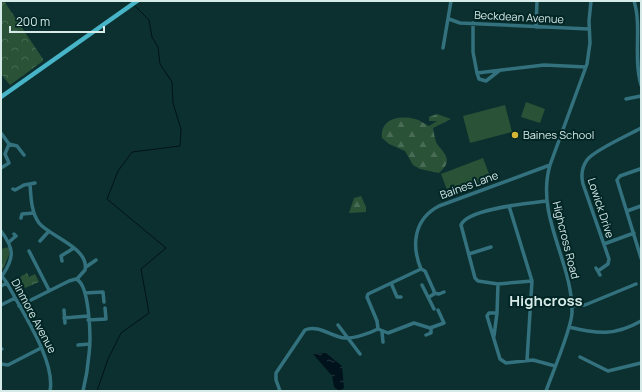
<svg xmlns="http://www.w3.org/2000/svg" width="642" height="392" font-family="Manrope,sans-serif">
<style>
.grass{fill:url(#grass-tufts)}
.forest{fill:url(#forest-firs)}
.park{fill:url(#park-crowns)}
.garden{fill:#295237}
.water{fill:url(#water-ripples)}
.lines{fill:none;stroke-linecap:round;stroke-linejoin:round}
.stream{stroke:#00121c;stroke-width:1}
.minor{stroke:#32717d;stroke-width:3.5}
.major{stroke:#48b4c7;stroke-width:4.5}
.poi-dot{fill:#d3b635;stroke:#012625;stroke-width:1.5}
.labels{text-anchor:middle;stroke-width:4;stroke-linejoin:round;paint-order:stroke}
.street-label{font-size:11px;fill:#d6eae8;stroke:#012625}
.poi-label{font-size:11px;fill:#d6eae8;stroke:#012625;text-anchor:start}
.district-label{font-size:15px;font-weight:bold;fill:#d6eae8;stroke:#012625}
</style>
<defs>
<pattern id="grass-tufts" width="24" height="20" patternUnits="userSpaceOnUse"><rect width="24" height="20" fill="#295237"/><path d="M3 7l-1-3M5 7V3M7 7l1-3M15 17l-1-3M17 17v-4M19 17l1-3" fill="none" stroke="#476b54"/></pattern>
<pattern id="forest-firs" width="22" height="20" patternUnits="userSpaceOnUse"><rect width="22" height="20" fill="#295237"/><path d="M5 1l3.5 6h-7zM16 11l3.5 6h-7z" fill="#476b54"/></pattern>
<pattern id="park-crowns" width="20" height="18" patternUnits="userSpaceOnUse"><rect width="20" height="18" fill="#295237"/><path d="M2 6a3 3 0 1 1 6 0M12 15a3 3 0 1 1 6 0" fill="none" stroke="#476b54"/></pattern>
<pattern id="water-ripples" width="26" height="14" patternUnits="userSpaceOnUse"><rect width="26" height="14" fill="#00121c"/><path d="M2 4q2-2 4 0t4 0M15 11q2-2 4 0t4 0" fill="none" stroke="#24353d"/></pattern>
</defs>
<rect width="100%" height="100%" fill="#0c302f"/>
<!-- grass -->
<path class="grass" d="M9 247V255L2 271 1 249Z"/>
<!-- forest -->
<path class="forest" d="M437 114 451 119 433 128C434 133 435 140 437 144 446 155 453 161 439 173L420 169 413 165 405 151 389 144 382 138C380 119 399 115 415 119 420 120 425 124 429 126L437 121H429V117Z
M361 196 366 207V212L349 213 354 198Z"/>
<!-- park -->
<path class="park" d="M1 1H4L43 59V61L10 85 1 74Z
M27 273 29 277 35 274 39 282 25 288 20 277Z"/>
<!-- garden -->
<path class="garden" d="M526 102 545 109 540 123 521 117Z
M505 105 512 132 470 143 463 116Z
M483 158 491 179 449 195 441 174Z"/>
<!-- water -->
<path class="water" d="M326 353 342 366 344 388 339 391 334 387 332 376 313 354Z"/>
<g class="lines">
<!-- stream -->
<path class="stream" d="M97 391 108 359 121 333 149 313 141 269 166 248 107 199 118 171 132 152 180 146 181 129 173 103 172 82 160 64 158 47 152 37 149 20 134 5"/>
<!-- minor -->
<path class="minor" d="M634 1C642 26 633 57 641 85
M449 19 460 23 589 29
M473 23V52L477 73 544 65 586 67
M536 27 537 1
M443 48 451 1
M477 73 479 79 486 81 500 70
M626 99 641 96
M1 133 9 144
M9 144 17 146 24 155
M1 168 9 163 5 154 9 144
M640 169 620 176 617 180 641 258
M30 184C31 197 31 212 39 223 49 236 90 248 85 270L77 279
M13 189 15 190 24 185 35 183
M509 206 532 281 527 360
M627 211 641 206
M21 218 22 214 34 213
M1 231C14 248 15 257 2 276
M40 241 49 231
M9 242 16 236 14 234
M604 244 634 233
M29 251 49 290
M469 254 491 247
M62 261 61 256 74 248
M86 267 96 260
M596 268 600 275
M421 269C411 245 414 219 439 206L550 165
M598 271 608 264 609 259 583 184C581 176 582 167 587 160 594 150 629 135 641 128
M1 275 7 283C21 310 56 361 50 391
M532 281 498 284 478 281 475 278 461 225C467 209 529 203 546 201
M391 283 397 297H401
M498 284 497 313H489L487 316 500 359 506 363 533 360 555 366
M422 285 434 309
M1 286 7 283
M85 293 103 292 104 302
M434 293 439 294 444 292
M1 305 15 298
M19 306 69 281 76 279C90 284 91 340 89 354 88 367 86 379 83 391
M571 306 585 305 636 284
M64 310 65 323
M64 318 88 316
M88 320 106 319 105 308
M338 325 360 354
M569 327C597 334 615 336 641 321
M378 329 388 333 414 323 430 328 444 323 438 310
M382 332 383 342
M426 335 431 333V328
M494 336 497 313
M78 345 90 344
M1 349H2
M580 357 608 371 641 363
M1 364 8 365 41 348
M280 391 276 380V373L305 330C318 324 332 337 345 338 353 339 370 333 378 329L377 321 367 297 368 294 421 269 425 271 434 291V294L429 297
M546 391C552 374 571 330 572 313 573 262 535 216 550 165L587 64 590 43 589 21 591 1"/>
<!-- major -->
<path class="major" d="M1 97 137 1"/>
</g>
<!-- markers -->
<circle class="poi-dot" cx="515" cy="135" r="4"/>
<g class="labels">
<!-- street labels -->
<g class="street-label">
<text transform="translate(519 17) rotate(3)" y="4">Beckdean Avenue</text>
<text transform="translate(469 185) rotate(-20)" y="4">Baines Lane</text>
<text transform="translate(601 208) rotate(72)" y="4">Lowick Drive</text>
<text transform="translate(566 240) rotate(76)" y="4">Highcross Road</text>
<text transform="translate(34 316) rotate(62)" y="4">Dinmore Avenue</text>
</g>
<!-- poi labels -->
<g class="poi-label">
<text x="523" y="139">Baines School</text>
</g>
<!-- district labels -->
<g class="district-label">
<text x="546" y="306">Highcross</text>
</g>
</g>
<!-- border -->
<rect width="642" height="392" fill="none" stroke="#d6eae8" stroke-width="4"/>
<!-- scale -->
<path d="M10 26v6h94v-6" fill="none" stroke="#d6eae8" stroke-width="2"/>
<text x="16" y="26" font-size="12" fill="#d6eae8" stroke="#012625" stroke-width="3" paint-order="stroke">200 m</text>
</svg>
